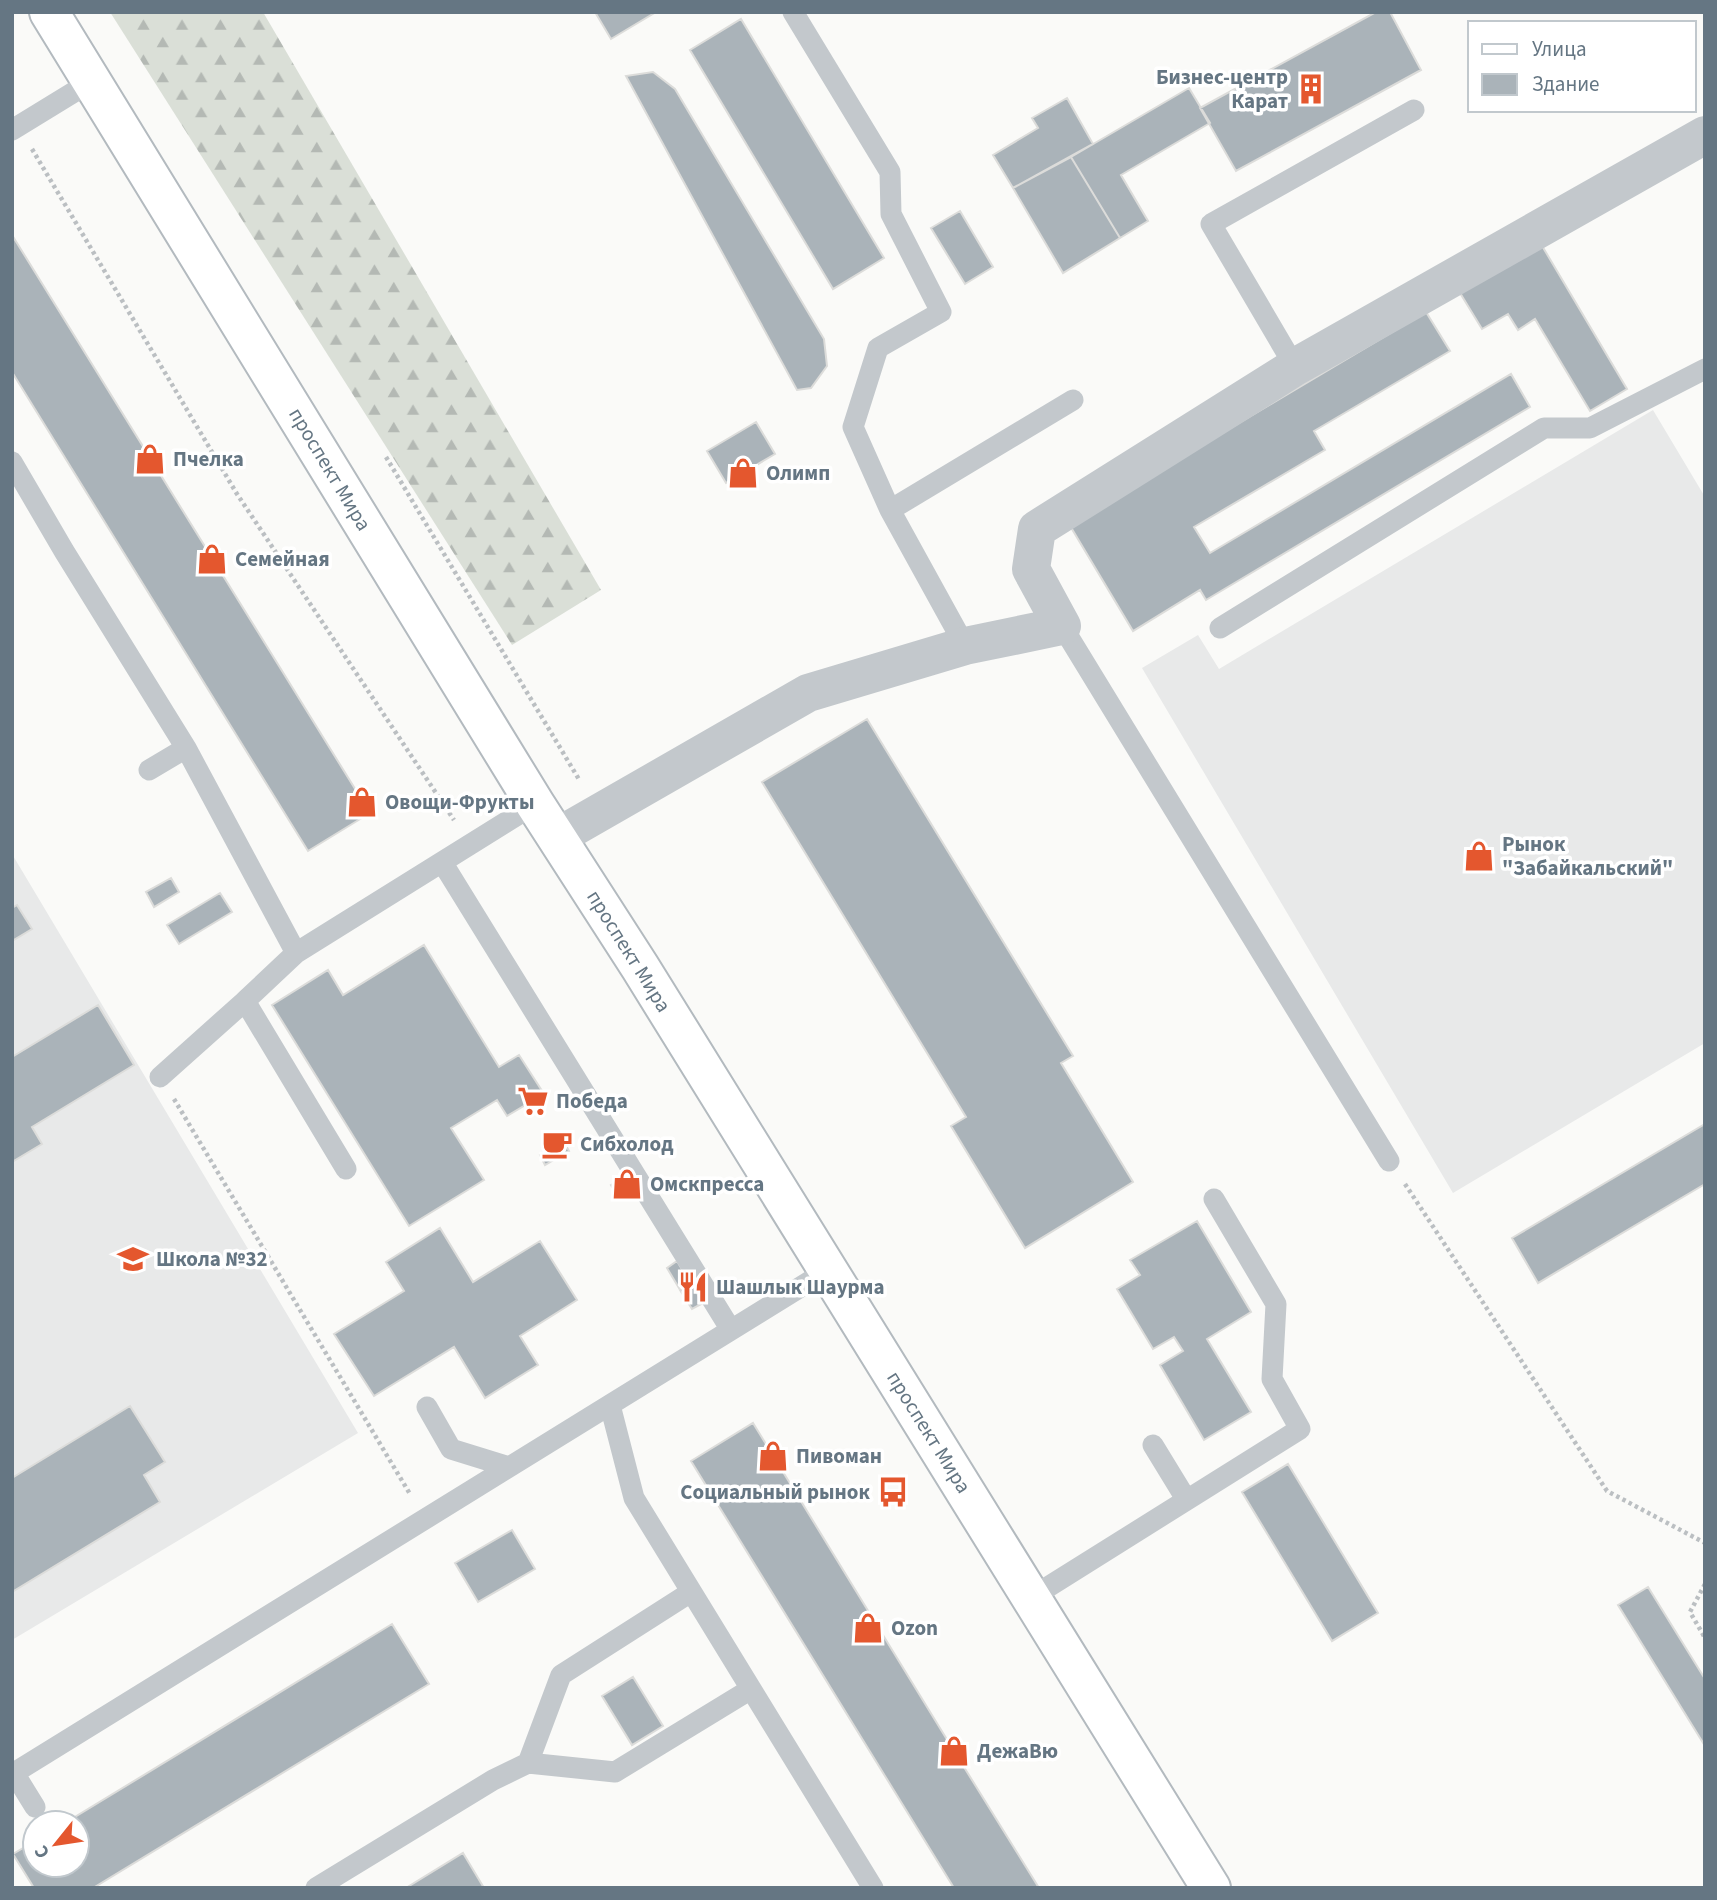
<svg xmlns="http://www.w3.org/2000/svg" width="1717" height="1900" font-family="'Source Sans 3',sans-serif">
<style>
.built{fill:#e8e9e9}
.forest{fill:url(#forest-firs)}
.building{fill:#aab3b9;stroke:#dcdcda;stroke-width:2}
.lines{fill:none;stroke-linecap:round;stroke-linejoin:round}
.secondary-casing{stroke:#b3babf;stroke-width:42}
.path{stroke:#bbbfc2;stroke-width:4.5;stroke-dasharray:3.5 3.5;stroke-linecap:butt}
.lane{stroke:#c3c8cc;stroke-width:21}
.street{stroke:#c3c8cc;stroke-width:38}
.secondary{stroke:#fff;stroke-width:38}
.labels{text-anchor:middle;stroke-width:7;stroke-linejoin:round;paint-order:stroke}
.poi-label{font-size:21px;font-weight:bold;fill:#657683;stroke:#fff;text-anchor:start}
.street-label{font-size:21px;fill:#657683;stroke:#fff}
</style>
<defs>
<pattern id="forest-firs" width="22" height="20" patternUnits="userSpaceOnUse" patternTransform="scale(1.75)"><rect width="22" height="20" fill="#dadfd7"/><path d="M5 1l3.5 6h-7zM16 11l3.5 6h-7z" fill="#b4b9b4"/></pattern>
</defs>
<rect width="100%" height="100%" fill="#fafaf8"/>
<!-- built -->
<path class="built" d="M1653 410 1705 497V1043L1453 1193 1142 668 1198 635 1219 669Z
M12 854 358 1433 12 1640Z"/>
<!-- forest -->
<path class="forest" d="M110 12H263L601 590 512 645Z"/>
<!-- building -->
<path class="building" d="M595 12H656L611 39Z
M1376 12H1390L1421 70 1236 171 1200 108Z
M741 19 884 258 833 289 690 50Z
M653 72 675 89 824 339 827 366 811 388 797 390 626 76Z
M1189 88 1210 123 1121 175 1148 221 1120 238 1071 157Z
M1067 98 1093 144 1013 188 993 155 1038 128 1032 118Z
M1071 157 1120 238 1063 273 1013 188Z
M960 211 993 267 965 284 931 228Z
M12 235 370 813 308 851 12 372Z
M1538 239 1627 389 1590 411 1535 319 1518 330 1508 314 1482 329 1457 288Z
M1426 312 1450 351 1314 431 1325 450 1194 527 1210 553 1511 374 1530 407 1206 600 1200 590 1133 631 1069 524Z
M756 422 775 454 726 483 707 451Z
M867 719 1073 1056 1061 1063 1133 1182 1025 1248 951 1126 966 1117 762 782Z
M171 878 179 892 154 907 146 892Z
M220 893 232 912 179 944 167 925Z
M17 905 32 929 12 941V908Z
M424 945 499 1067 519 1055 544 1094 507 1116 497 1100 451 1128 484 1180 409 1226 272 1005 328 970 343 995Z
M98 1005 134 1065 32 1127 42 1144 12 1162V1057Z
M1705 1124V1184L1538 1283 1512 1238Z
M563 1140 569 1151 558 1157 552 1147Z
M550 1148 557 1158 545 1165 540 1155Z
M623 1178 631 1190 619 1198 611 1185Z
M1197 1221 1251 1312 1207 1339 1251 1412 1204 1440 1160 1365 1183 1351 1174 1337 1153 1349 1117 1289 1140 1275 1130 1260Z
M440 1228 473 1282 540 1241 577 1300 520 1336 538 1365 485 1398 454 1347 374 1396 334 1334 404 1291 386 1262Z
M677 1261 689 1281 679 1288 667 1268Z
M691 1283 703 1303 692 1309 680 1290Z
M130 1406 165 1462 144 1475 160 1502 12 1592V1478Z
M753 1423 954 1751 1039 1888H954L691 1461Z
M1288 1464 1378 1613 1332 1641 1242 1492Z
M512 1530 535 1569 478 1602 455 1563Z
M1648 1587 1705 1679V1746L1618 1605Z
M392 1624 429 1684 93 1888H34L13 1854 35 1841V1865H77V1823H65Z
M633 1677 663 1726 632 1745 602 1696Z
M463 1853 484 1888H406Z"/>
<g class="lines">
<!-- secondary casing -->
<g class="secondary-casing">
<path id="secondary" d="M49 12 535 804 640 967 1211 1888"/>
</g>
<!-- path -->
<path class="path" d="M32 149 237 494 454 820
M386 457 580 781
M174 1099 410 1494
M1405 1184 1607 1491 1705 1543
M1705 1584 1690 1612 1705 1638"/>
<!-- lane -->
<path class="lane" d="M793 12 890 172 891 214 941 312 878 348 853 427 890 510
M12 130 92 81
M1295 367 1211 224 1414 110
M12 462 64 551 186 748 296 953 535 804
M1062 626 1389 1161
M1220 628 1544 428H1590L1705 369
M965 646 890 510 1073 400
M149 770 186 748
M442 862 731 1330
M296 953 245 1001 346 1169
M160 1077 245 1001
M610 1405 634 1498 873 1888
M427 1407 451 1449 509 1467
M1153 1445 1186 1499
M1032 1597 1300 1429 1272 1379 1276 1304 1214 1199
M528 1763 561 1675 691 1592
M35 1807 14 1773 828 1270
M316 1888 493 1780 528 1763 615 1772 751 1689"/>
<!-- street -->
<path class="street" d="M557 837 808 693 965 646 1062 626 1031 569 1037 529 1295 367 1705 135"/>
<!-- secondary -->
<use href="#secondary" class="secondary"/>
</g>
<!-- icons -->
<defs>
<g id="building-bare" transform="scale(2.415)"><path d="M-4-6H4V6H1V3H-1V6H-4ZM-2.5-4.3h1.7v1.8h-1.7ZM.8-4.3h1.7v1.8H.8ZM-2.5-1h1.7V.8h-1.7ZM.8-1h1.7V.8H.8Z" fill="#e4572e" stroke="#fff" stroke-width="2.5" paint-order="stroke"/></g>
<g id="shop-bare" transform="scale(2.415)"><path d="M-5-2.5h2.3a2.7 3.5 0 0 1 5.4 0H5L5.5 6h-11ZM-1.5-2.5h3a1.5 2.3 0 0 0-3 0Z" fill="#e4572e" stroke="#fff" stroke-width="2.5" paint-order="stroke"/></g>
<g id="supermarket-bare" transform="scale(2.415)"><path d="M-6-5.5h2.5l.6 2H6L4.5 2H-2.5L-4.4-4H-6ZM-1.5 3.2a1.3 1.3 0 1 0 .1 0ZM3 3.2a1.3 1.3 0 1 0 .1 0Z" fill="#e4572e" stroke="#fff" stroke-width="2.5" paint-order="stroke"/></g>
<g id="cafe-bare" transform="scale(2.415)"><path d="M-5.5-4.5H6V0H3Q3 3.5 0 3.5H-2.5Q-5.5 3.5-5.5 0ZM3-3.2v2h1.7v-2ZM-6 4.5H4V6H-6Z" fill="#e4572e" stroke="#fff" stroke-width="2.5" paint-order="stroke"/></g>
<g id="school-bare" transform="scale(2.415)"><path d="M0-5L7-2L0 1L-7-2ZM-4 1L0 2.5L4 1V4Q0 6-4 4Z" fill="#e4572e" stroke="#fff" stroke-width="2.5" paint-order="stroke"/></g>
<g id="restaurant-bare" transform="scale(2.415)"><path d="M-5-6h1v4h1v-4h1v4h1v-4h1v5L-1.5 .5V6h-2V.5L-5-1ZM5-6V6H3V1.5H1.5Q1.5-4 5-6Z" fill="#e4572e" stroke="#fff" stroke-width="2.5" paint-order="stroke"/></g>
<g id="bus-bare" transform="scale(2.415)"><path d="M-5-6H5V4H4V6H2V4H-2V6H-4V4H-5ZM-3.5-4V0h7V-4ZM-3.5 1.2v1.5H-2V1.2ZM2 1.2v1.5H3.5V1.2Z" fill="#e4572e" stroke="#fff" stroke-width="2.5" paint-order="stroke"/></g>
</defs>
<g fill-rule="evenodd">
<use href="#building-bare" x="1311" y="89"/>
<use href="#shop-bare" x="150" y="459"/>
<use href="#shop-bare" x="743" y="473"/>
<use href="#shop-bare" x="212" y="559"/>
<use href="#shop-bare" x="362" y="802"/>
<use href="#shop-bare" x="1479" y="856"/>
<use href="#supermarket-bare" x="533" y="1101"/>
<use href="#cafe-bare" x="557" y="1144"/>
<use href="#shop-bare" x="627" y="1184"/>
<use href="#school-bare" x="133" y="1259"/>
<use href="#restaurant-bare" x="693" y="1287"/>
<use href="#shop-bare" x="773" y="1456"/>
<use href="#bus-bare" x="893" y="1492"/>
<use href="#shop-bare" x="868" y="1628"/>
<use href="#shop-bare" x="954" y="1751"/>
</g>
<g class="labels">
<!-- poi labels -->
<g class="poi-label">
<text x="1288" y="84" text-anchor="end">Бизнес-центр<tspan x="1288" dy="24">Карат</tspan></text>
<text x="173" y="466">Пчелка</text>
<text x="766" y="480">Олимп</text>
<text x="235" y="566">Семейная</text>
<text x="385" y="809">Овощи-Фрукты</text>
<text x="1502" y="851">Рынок<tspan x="1502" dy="24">"Забайкальский"</tspan></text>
<text x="556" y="1108">Победа</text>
<text x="580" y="1151">Сибхолод</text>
<text x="650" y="1191">Омскпресса</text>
<text x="156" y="1266">Школа №32</text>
<text x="716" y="1294">Шашлык Шаурма</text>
<text x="796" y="1463">Пивоман</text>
<text x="870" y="1499" text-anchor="end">Социальный рынок</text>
<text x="891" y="1635">Ozon</text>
<text x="977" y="1758">ДежаВю</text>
</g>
<!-- street labels -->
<g class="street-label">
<text transform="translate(330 469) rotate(59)" y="7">проспект Мира</text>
<text transform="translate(629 951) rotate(58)" y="7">проспект Мира</text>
<text transform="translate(929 1432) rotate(58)" y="7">проспект Мира</text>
</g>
</g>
<!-- border -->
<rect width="1717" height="1900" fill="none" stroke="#657683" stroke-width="28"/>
<!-- legend -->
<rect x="1468" y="21" width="228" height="91" fill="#ffffff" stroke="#c1c8cd" stroke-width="2"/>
<rect x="1482" y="44" width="35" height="10" fill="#ffffff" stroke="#c1c8cd" stroke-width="2"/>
<text x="1532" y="56" font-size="21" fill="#657683">Улица</text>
<rect x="1482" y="74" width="35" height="21" fill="#aab3b9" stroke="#c1c8cd" stroke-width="2"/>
<text x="1532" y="91" font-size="21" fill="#657683">Здание</text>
<!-- north arrow -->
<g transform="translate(56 1844) rotate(240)"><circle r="33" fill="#ffffff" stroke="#c1c8cd" stroke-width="2"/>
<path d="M0-5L12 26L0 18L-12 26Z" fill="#e4572e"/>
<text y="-10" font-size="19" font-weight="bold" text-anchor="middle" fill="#657683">С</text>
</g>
</svg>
